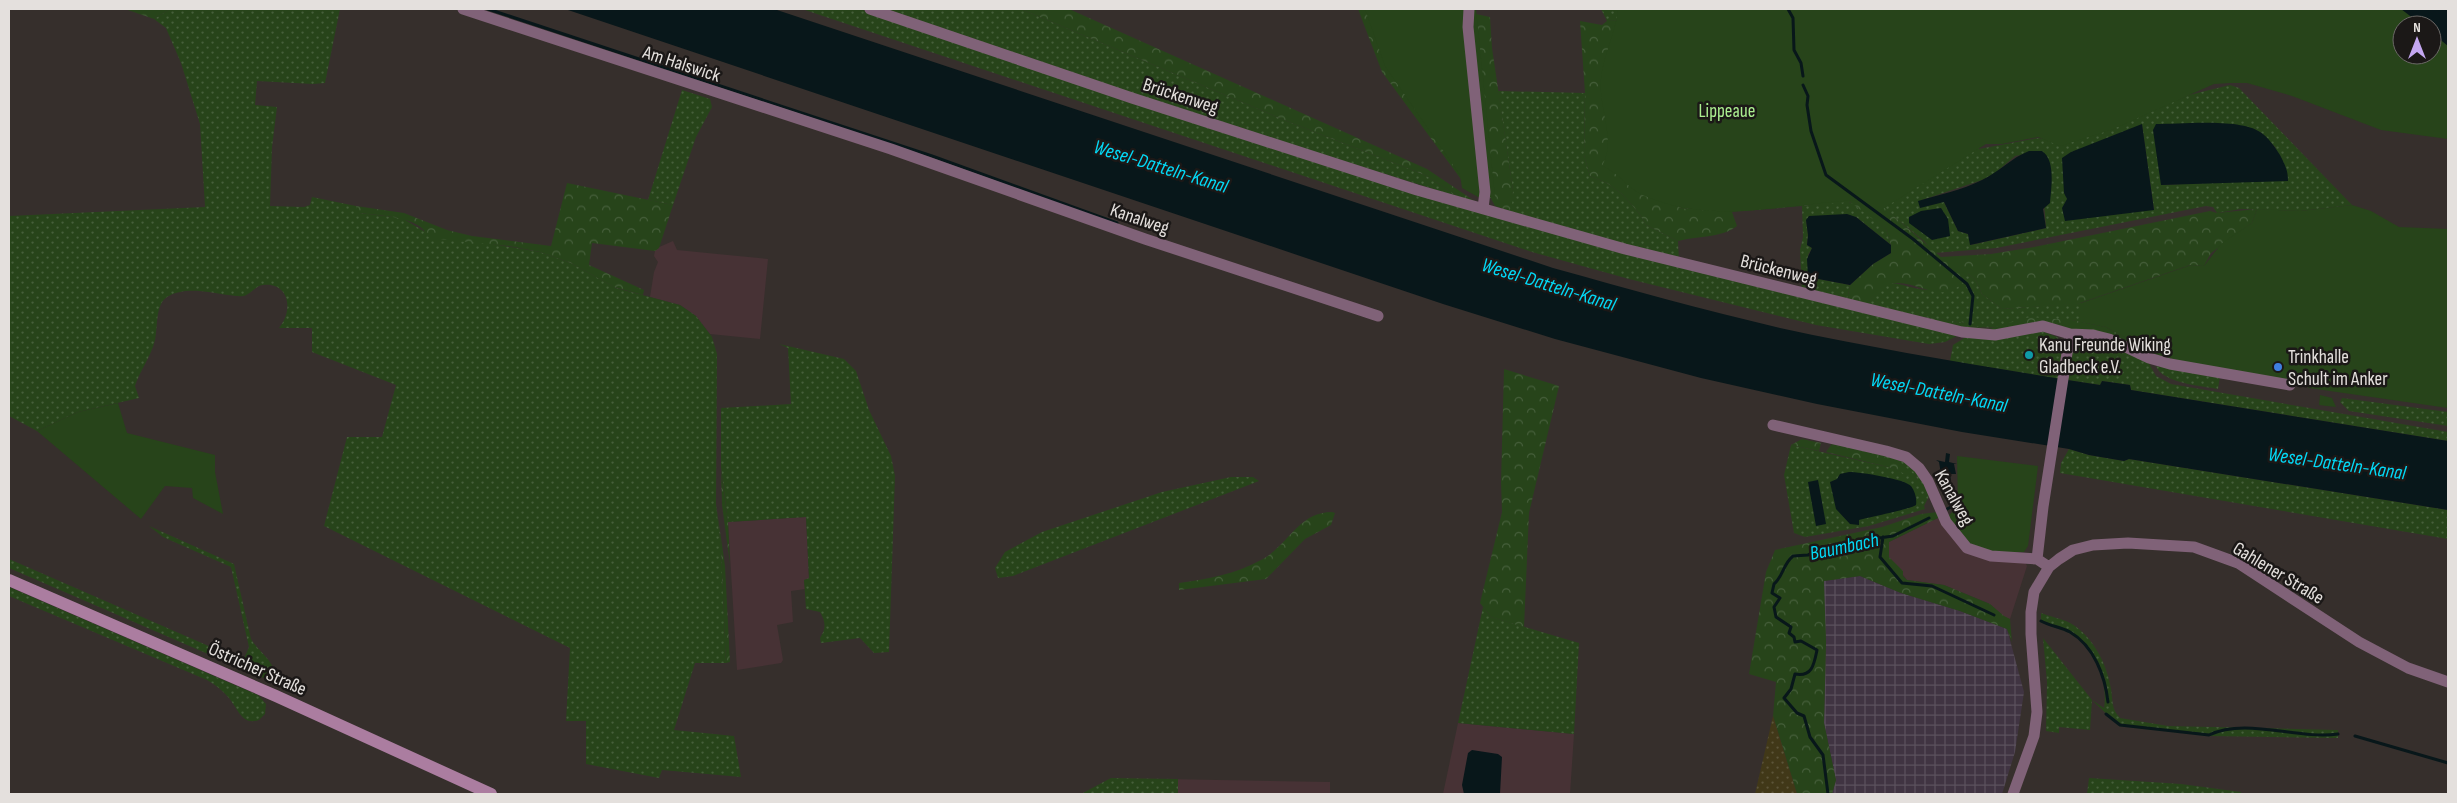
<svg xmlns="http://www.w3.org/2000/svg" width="2457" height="803" font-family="'Sofia Sans Condensed',sans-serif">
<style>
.commercial{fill:#473235}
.industrial{fill:url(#industrial-grid)}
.grass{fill:url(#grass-dots);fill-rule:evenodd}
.forest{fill:url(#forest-crowns)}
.sand{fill:url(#sand-dots)}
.green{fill:#27441a;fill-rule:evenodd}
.water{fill:#08171a}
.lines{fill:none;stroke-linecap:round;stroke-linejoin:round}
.stream{stroke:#08171a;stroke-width:3}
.street{stroke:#806278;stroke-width:11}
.secondary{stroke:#ab7da0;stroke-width:12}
.culture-dot{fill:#0f9aa8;stroke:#1b1817;stroke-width:2}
.shop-dot{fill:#3f7fe0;stroke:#1b1817;stroke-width:2}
.labels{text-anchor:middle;stroke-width:5;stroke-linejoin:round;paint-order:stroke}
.street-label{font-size:19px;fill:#e4e0dd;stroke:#1b1817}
.park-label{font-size:19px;fill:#abee90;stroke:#1b1817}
.poi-label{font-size:19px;fill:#e4e0dd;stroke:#1b1817;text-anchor:start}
.water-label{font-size:20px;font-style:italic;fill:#03d9f6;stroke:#1b1817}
</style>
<defs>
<pattern id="industrial-grid" width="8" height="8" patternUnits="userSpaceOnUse" patternTransform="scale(1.25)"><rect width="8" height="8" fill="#403442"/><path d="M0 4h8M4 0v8" fill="none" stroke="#5b515d"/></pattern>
<pattern id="grass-dots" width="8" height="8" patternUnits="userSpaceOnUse" patternTransform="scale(1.25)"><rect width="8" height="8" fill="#27441a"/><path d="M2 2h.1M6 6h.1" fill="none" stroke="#465f3b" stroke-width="1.8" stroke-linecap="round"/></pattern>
<pattern id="forest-crowns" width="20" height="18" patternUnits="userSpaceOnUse" patternTransform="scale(1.25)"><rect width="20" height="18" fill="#27441a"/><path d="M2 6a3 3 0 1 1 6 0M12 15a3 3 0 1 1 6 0" fill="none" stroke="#465f3b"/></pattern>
<pattern id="sand-dots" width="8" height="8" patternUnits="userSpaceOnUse" patternTransform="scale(1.25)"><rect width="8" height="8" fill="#413818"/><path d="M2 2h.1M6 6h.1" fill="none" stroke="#5c5439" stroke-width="1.8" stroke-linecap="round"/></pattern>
</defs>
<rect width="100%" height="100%" fill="#362f2c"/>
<!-- commercial -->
<path class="commercial" d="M673 241 677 250 768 259 760 339 710 334 696 316 680 305 650 297 654 272 658 262 654 256 655 251 657 248Z
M806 517 809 579 804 580 805 589 791 591 793 622 777 625 783 660 781 663 737 670 728 522Z
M1940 517 2025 562 2027 566 2010 619 2004 617 1990 604 1944 585 1907 580 1889 557V542Z
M1458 723 1574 734 1570 794H1443Z
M1111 778 1330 782V794H1115Z"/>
<!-- industrial -->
<path class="industrial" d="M1860 576 1901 593 1960 611 2007 629 2024 692 2015 752 2002 794H1832L1836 780 1824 723 1826 642 1823 581Z"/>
<!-- grass -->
<path class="grass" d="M170 9H340L325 83 313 84 257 81 255 105 277 107 272 147 270 206 304 207 310 205 312 197 356 206 359 213 402 218 427 233 540 252 571 263 616 288 680 305 696 316 712 337 717 354 716 504 721 548 726 663H695L674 730 734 736 741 777 662 770 659 778 586 764V721H566L570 648 324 526 347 437H382L396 385 312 352V328H279C294 310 289 282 263 285 255 286 250 295 243 296 239 297 232 295 228 295 209 292 184 286 167 297 155 305 158 327 155 340 151 357 140 370 135 386L139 398 78 412 37 431 9 416V216L205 207 200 124 181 63 166 28 154 19Z
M802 9H860L1411 192 1957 336 1945 342 1929 344 1816 325 1629 279 1532 252Z
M883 9H1021L1289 122 1425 175 1459 197 1199 116Z
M1601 9H1894L1979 149 2038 138 2062 142 2105 129 2189 95 2230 85 2239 88 2352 205 2300 211 2241 209 2217 213 2213 207 2206 206 1996 248 1934 253 1924 241 1880 205 1853 194 1683 209 1658 195 1635 20 1607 21ZM2156 124H2232L2260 132 2276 148 2206 183 2162 185ZM2142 125 2154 210 2067 199ZM2040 151 2046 228 1971 245 1968 234 1958 231 1944 202 1922 200 1982 180 1994 174 2015 156Z
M682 90 710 99 712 107 696 137 673 205 648 200Z
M1498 91 1585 93 1584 155 1590 176 1607 183 1622 194 1639 213 1646 225 1678 241 1679 260 1509 211 1513 190Z
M1846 201 1857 205 1886 229 1891 245 1856 217 1806 220 1808 235 1807 245 1812 248 1808 255V277L1850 285 1847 301 1802 290 1800 250 1803 237 1802 206Z
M1968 274 1975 279 1982 294 2002 309 2081 303V322L2072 320C2044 322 1998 331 1972 326L1971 328 1966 327V323L1922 317 1866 306C1889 269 1896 288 1927 290 1936 290 1959 278 1968 274Z
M2039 330 2057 337 2064 345 2060 379 1950 361 1953 345 1966 337Z
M2094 339 2147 360 2156 376 2171 384 2448 432V441L2131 390 2130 385 2102 381 2100 385 2067 380C2070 359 2067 340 2094 339Z
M779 344 844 359 856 371 869 410 891 456 895 476 889 652 874 653 860 638 821 643 820 638C826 628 826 623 820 612L806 609 804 580 809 578 806 517 728 522 721 467V408L791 404 788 348Z
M2156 366 2220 376 2218 389C2202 386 2162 383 2156 366Z
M2342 398 2448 412V426L2349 411 2340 402Z
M1832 444C1861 449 1903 451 1921 478 1925 482 1926 490 1929 496L1924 506 1925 509 1869 526 1805 537 1794 533 1784 475 1791 445 1892 468 1918 479C1895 455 1862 453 1831 445Z
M2069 449 2089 455 2124 461 2129 459 2448 510V539L2060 473 2061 463Z
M1231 477H1253L1259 481 1013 576 998 578 995 568 1005 552 1042 532 1162 492Z
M149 526 234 564 251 639C258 652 281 665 273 682L9 568V559L243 661 249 647 231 567 163 537Z
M9 587 258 695 266 704 265 714 259 720C242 726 238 709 229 698 223 691 216 685 207 680L9 596Z
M1483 607 1491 617 1579 643 1574 734 1458 723Z
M2041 613C2050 617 2061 618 2070 623 2093 636 2107 664 2111 689 2113 700 2111 709 2120 718L2168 726 2338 730V738L2209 736 2119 726 2092 700 2090 730 2059 727V733L2046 731 2047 682 2043 638 2092 700 2104 708C2108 682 2097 651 2074 636 2064 629 2052 627 2041 622Z
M1111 778 1178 779V794H1081Z
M2089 778 2181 784 2241 792V794H2087Z"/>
<!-- forest -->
<path class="forest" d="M125 9H170L154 19Z
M1021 9H1069L1427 169 1476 202 1459 197 1425 175 1289 122Z
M1358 9H1476V14L1490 17 1492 48 1513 190 1512 206 1509 211 1495 206 1489 195 1466 186 1382 72Z
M1635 20 1658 195 1683 209 1853 194 1881 205 1941 257 1991 254 2034 247 2210 211 2217 213 2257 209 2252 223 2211 253 2204 266 2190 265 2077 304 2002 309 1982 294 1975 279 1968 274C1965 278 1963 284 1959 286 1929 310 1898 254 1866 306L1847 301 1850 285 1873 264 1891 253V245L1886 229 1850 202 1732 212 1737 226C1722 238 1696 236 1678 241L1646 225 1639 213 1622 194 1607 183 1590 176 1584 155 1585 93 1580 21 1602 25 1607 21Z
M567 183 673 205 659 248 655 251 592 243 589 265 644 290 643 295 614 287 571 263 540 252 509 246 436 239 427 236C421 216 376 215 358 213L356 206 404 213 447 230 472 236 551 246Z
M2030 317 2072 320 2106 327 2157 355 2088 331 1990 333 1931 320V318L1967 323 1966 327 1971 328 1972 326 1988 329Z
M1504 369 1559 386 1529 513 1524 627 1491 617 1480 603 1502 512 1501 482Z
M1802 439 1821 443 1819 451 1791 445Z
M1831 445C1858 452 1902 454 1918 480L1892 468 1826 452Z
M721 470 728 522 730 564 722 505Z
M716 504 725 566 730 662 726 663 721 548Z
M1332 512 1335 513 1331 525 1305 539 1266 579 1179 590V583C1207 579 1236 574 1261 560 1288 546 1298 512 1332 512Z
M1938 512 1940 517 1889 542V557L1903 571V576L1907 580 1944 585 1990 604 2004 616 2010 619 2012 642 2007 629 1960 611 1901 593 1860 576 1824 581 1826 642 1824 723 1836 780 1832 794H1797L1773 716 1776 682 1749 674 1766 572 1775 550 1882 527 1921 514Z"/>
<!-- sand -->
<path class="sand" d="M1773 716 1797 794H1755Z"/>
<!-- green -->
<path class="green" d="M1365 9H1476L1495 197H1478L1462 188 1460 175 1385 66Z
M1618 9H2448V139L2381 130 2292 96 2247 83H2230L2214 84 2111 130 2060 146 2038 137 2002 144H1986L1876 213 1859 200C1787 203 1715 226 1645 196 1629 190 1621 174 1602 166 1617 140 1598 107 1601 79 1603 55 1616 33 1618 9ZM2402 25H2432V55H2402Z
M2352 205 2371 211 2399 227 2448 229V408L2309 388 2300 384 2229 373 2157 355 2106 327 2081 322V303L2191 265 2204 266 2221 244 2252 223 2257 209 2300 211Z
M2320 395 2332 398 2336 407 2319 405Z
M118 403 127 433 215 455V472L223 514 193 498 192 488 165 486 141 519 37 431 78 412Z
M1957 456 2038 466 2028 546 2024 552H1992L1968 544 1948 516 1958 507Z"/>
<!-- water -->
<path class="water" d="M565 9H774L1553 268C1628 289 1704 310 1780 328 1886 351 1993 368 2100 385L2102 381 2130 385 2131 390 2448 441V510L2129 459 2124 461 2089 455 2069 449 1962 432 1817 404 1701 378 1555 339 1443 304Z
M2401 9H2448V46L2432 33V25H2422Z
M2142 124 2154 210 2065 221 2062 208 2067 199 2064 193 2062 158 2071 152Z
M2156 124C2181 124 2240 118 2260 132 2268 137 2275 147 2280 155 2285 165 2288 170 2288 181L2161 185 2153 130Z
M2029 151H2042C2056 160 2051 189 2050 203L2043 209 2046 228 1970 245 1968 234 1958 231 1944 202 1920 208 1918 201C1939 195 1962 190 1982 180 1999 172 2011 158 2029 151Z
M1941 208 1948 219 1950 236 1932 240 1909 223V217L1921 211Z
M1847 214 1856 217 1891 245V253L1873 264 1850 285 1808 277 1807 259 1812 248 1807 245 1808 235 1806 220 1809 216Z
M1946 453 1950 454 1949 462 1957 464H1954L1956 474H1941L1939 462 1936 460 1945 462Z
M1849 472C1860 472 1905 479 1911 486 1915 491 1917 499 1916 505 1911 509 1870 517 1859 520V525L1850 524 1836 509 1830 482 1837 479 1840 474Z
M1818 480 1826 524 1816 526 1808 482Z
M1472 750 1498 754 1502 757 1500 794H1464L1462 785 1468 753Z"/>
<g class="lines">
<!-- stream -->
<path class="stream" d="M488 9 932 156 1117 223
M1788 9 1793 18 1794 50 1801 63 1803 76
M1803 85 1808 96 1807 105 1811 131 1826 175 1913 239 1967 284 1973 296 1970 324
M1947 509 1951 507 1952 501 1948 470
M1883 537 1880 557 1902 583 1932 586 1994 615
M2041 621C2050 626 2061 627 2070 632 2094 646 2105 676 2108 702
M2106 714 2120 725 2209 735C2246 717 2298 740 2338 734
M2355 736 2448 763
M1828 794 1823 755 1810 737 1804 716 1797 713 1784 698 1791 689 1795 674C1812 677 1814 665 1817 650L1801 641 1795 642 1794 637 1789 633 1791 627 1776 617 1774 607 1780 598 1772 593 1774 584C1783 577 1783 564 1793 556L1808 555 1822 549H1836L1865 540 1893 536 1929 518"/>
<!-- street -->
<path class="street" d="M463 9 891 149 1145 239 1378 316
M870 9 1132 98 1417 190 1625 249 1962 332 1995 335 2043 326 2070 334 2093 335 2109 339 2149 358 2170 364 2290 385
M1469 9 1468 27 1485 192 1483 208
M1773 425 1886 451 1906 457 1919 468 1928 481 1946 522 1967 548 1991 556 2037 559 2049 567
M2037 559 2043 507 2070 334
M2013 794 2034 736 2037 712 2031 634V612L2034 592 2049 567 2059 559 2073 550 2093 545 2128 543 2194 547 2238 563 2359 642 2408 668 2448 682"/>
<!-- secondary -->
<path class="secondary" d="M9 580 276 696 491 794"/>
</g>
<!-- markers -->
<circle class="culture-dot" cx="2029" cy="355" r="5"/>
<circle class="shop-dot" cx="2278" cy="367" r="5"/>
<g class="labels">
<!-- street labels -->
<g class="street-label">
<text transform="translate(682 63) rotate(18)" y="7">Am Halswick</text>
<text transform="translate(1181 95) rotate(18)" y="7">Brückenweg</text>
<text transform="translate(1140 218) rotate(19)" y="7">Kanalweg</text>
<text transform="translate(1779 269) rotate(14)" y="7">Brückenweg</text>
<text transform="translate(1955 497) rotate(61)" y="7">Kanalweg</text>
<text transform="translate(2279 572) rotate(31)" y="7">Gahlener Straße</text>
<text transform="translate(258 668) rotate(24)" y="7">Östricher Straße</text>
</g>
<!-- park labels -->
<g class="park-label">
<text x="1727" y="117">Lippeaue</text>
</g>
<!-- poi labels -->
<g class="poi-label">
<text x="2039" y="351">Kanu Freunde Wiking<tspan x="2039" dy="22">Gladbeck e.V.</tspan></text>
<text x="2288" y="363">Trinkhalle<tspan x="2288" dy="22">Schult im Anker</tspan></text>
</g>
<!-- water labels -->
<g class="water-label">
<text transform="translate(1161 166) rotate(17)" y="7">Wesel-Datteln-Kanal</text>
<text transform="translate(1549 284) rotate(17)" y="7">Wesel-Datteln-Kanal</text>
<text transform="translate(1939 392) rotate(11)" y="7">Wesel-Datteln-Kanal</text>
<text transform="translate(2337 463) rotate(8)" y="7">Wesel-Datteln-Kanal</text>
<text transform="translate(1844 546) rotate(-12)" y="7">Baumbach</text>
</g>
</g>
<!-- border -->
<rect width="2457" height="803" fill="none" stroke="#e4e0dd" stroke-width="20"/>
<!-- north arrow -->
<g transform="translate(2417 40)"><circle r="24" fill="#1b1817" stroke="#6b6866"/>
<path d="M0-4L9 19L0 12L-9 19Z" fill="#c4a7f1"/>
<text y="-8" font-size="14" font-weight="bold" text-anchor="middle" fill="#e4e0dd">N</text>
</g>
</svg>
